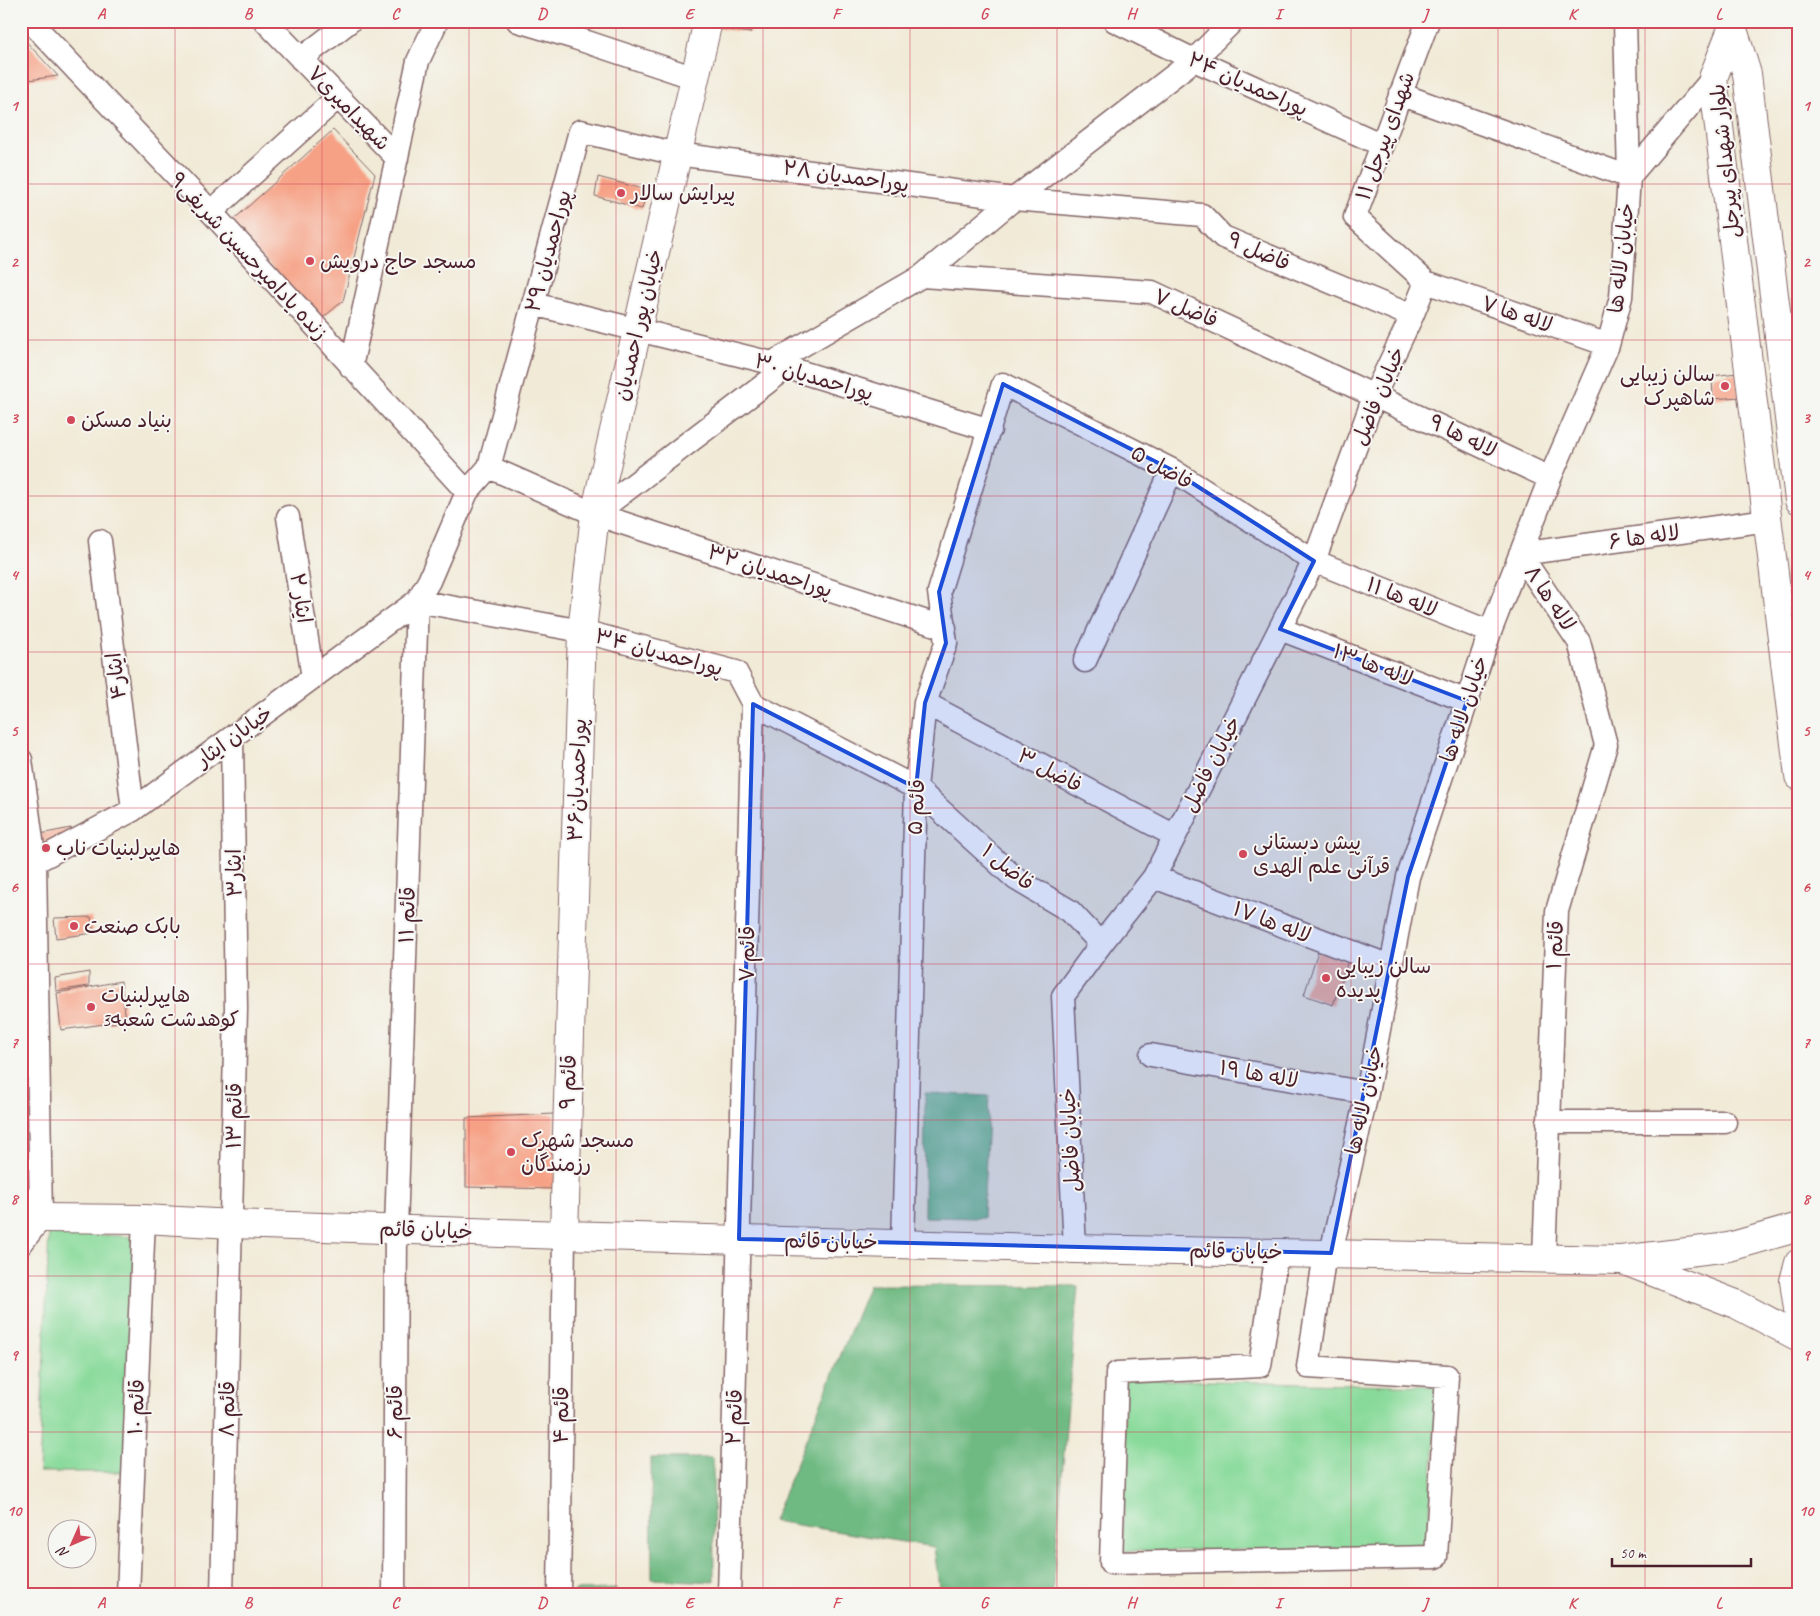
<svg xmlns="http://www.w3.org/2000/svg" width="1820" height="1616" font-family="Caveat,'Playpen Sans Arabic',sans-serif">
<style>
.green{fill:#88da9a;stroke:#697c62}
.forest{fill:#6eba82;stroke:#5c6c56}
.building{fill:#f6a185}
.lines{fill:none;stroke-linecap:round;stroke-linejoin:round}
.minor-casing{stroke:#846667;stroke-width:25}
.tertiary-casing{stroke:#846667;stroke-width:30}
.secondary-casing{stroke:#846667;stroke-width:30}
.minor{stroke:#fff;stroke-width:22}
.tertiary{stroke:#fff;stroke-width:28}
.secondary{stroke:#fff;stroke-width:28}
.marked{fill:#1d4ed8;fill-opacity:0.2;stroke:#1d4ed8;stroke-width:4;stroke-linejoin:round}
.grid{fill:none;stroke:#d1495b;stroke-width:1;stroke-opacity:0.55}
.poi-dot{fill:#d1495b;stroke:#f6f6f2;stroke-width:2}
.labels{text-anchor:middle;stroke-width:4;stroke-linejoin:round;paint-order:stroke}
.street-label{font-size:21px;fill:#4a1f2b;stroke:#f6f6f2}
.poi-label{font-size:21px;fill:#4a1f2b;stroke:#f6f6f2;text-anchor:start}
.neatline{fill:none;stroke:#d1495b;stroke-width:2}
.grid-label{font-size:16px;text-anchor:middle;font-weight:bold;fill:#d1495b}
</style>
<rect width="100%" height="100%" fill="#f6f6f2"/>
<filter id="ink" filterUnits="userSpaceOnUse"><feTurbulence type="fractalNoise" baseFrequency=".02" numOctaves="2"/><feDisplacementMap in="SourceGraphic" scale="10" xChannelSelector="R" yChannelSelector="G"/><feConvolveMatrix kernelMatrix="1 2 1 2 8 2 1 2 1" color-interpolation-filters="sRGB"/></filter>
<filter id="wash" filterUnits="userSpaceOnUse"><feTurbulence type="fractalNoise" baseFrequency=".0096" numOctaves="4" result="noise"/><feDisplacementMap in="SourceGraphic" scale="20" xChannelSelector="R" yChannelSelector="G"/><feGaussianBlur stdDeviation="1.12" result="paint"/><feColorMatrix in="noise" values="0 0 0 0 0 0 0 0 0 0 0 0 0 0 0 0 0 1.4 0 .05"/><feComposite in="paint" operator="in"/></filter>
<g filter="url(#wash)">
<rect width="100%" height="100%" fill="#f1ead7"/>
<!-- green -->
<path class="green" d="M30 869 32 1199 21 1187V870Z
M49 1232 137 1237 127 1472H39Z
M1125 1379 1438 1386 1428 1544 1388 1548 1123 1551Z"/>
<!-- forest -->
<path class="forest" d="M925 1093 989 1096 983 1218 924 1217Z
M869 1285 1078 1286 1052 1595H940L934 1547 773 1521Z
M651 1458H713L714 1582 652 1579Z
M616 1589V1595H574V1590Z"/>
<g id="blocks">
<!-- building -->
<path class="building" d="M715 21H753L750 33 714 28Z
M21 36 58 76 21 81Z
M333 130 375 174 343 301 319 321 231 222Z
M598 177 647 190 642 209 595 196Z
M1737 373 1739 397 1713 399 1712 376Z
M71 828 73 839 38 857 35 835Z
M91 917 94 933 56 938 54 918Z
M1318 951 1348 961 1333 1005 1304 995Z
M89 972V986L56 991 55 978Z
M121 981 126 1021 61 1030 57 993Z
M554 1114 556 1189 466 1187V1118Z"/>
</g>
</g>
<g filter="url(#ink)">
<use href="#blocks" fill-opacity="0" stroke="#846667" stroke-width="1"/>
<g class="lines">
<!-- minor casing -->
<g class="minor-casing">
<path id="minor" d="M30 21 211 212 467 492
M265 21 397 158
M518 21 575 38 695 78
M1115 21 1194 60 1382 145
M1428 21 1355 217 1426 282 1608 345
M301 59 350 21
M1400 94 1629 177
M1629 177 1713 78
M211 212 338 97
M922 276 1152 292 1550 478
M533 304 772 363 990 430
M1779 327 1799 332
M772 363 922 276 1014 199 1194 60 1233 21
M351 367 418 61 437 21
M489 467 595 514 945 628
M595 514 786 368
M288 517 313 678
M100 541 133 810
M1280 629 1467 701
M1085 661 1172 470
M925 703 1175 836
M753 704 916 788 1016 879 1070 911 1101 944
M21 760 35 862 41 1218
M21 863 35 862 133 810 417 601 429 581 467 492 489 467 580 131 677 154 1014 199 1202 215 1223 237 1412 316
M1154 877 1390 966
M1151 1055 1367 1093
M1548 1122H1725
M21 1196 41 1218
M903 1243 916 788 925 703 946 643 939 592 1003 384 1172 470 1314 561 1490 632
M21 1244 41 1218
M1075 1249 1063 996 1101 944 1154 877 1175 836 1314 561 1375 394 1412 316 1426 282
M1277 1252 1260 1366 1117 1373 1111 1563 1436 1557 1447 1376 1308 1367 1325 1253
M1331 1253 1367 1093 1408 877 1490 632 1550 478 1608 345 1621 297 1629 177 1625 21
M1544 1258 1557 911 1606 745 1579 642 1520 554 1768 520
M128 1595 144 1219
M222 1595 236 1008 232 738
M394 1595 396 1229 417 601 582 631 736 672 753 704 729 1595
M559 1595 564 1235"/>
</g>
<!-- tertiary casing -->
<g class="tertiary-casing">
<path id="tertiary" d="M41 1218 144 1219 232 1224 564 1235 1075 1249 1621 1260 1729 1247 1799 1227
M564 1235 582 631 595 514 708 21
M1625 1261 1736 1304 1799 1337"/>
</g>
<!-- secondary casing -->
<g class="secondary-casing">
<path id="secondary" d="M1731 23 1747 74 1799 500
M1732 29 1713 78 1799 776
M1799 1263 1794 1281 1799 1316"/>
</g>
<!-- minor -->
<use href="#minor" class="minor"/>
<!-- tertiary -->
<use href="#tertiary" class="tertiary"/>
<!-- secondary -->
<use href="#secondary" class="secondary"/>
</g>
</g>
<!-- marked area -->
<path class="marked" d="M1003 384 1172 470 1314 561 1280 629 1467 701 1408 877 1331 1253 739 1239 753 704 916 788 925 703 946 643 939 592Z"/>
<!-- grid -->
<path class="grid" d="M175 21V1595M322 21V1595M469 21V1595M616 21V1595M763 21V1595M910 21V1595M1057 21V1595M1204 21V1595M1351 21V1595M1498 21V1595M1645 21V1595M21 184H1799M21 340H1799M21 496H1799M21 652H1799M21 808H1799M21 964H1799M21 1120H1799M21 1276H1799M21 1432H1799"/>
<!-- markers -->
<g class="poi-dot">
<circle cx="621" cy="193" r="5"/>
<circle cx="310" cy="261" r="5"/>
<circle cx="1725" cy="386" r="5"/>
<circle cx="71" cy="420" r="5"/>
<circle cx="46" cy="848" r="5"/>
<circle cx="1243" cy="854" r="5"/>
<circle cx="74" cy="926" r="5"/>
<circle cx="1326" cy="978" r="5"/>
<circle cx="91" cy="1007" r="5"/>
<circle cx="511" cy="1152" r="5"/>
</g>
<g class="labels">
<!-- street labels -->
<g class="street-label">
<text transform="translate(1248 84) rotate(24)" y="7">پوراحمدیان ۲۴</text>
<text transform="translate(349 108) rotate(46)" y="7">شهیدامیری۷</text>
<text transform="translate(1385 136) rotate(-70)" y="7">شهدای پیرجل ۱۱</text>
<text transform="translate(1725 161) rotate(-96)" y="7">بلوار شهدای پیرجل</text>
<text transform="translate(846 176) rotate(8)" y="7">پوراحمدیان ۲۸</text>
<text transform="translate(548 251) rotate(-75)" y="7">پوراحمدیان ۲۹</text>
<text transform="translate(1259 251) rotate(24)" y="7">فاضل ۹</text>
<text transform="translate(249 256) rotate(47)" y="7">زنده یادامیرحسین شریفی۹</text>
<text transform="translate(1621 258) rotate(-84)" y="7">خیابان لاله ها</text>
<text transform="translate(1186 308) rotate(23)" y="7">فاضل ۷</text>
<text transform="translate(1517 314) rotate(19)" y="7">لاله ها ۷</text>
<text transform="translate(638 325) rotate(-77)" y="7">خیابان پور احمدیان</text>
<text transform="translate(814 377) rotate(16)" y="7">پوراحمدیان ۳۰</text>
<text transform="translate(1378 396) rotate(-67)" y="7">خیابان فاضل</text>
<text transform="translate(1463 436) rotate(26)" y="7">لاله ها ۹</text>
<text transform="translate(1162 467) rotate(29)" y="7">فاضل ۵</text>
<text transform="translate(1644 537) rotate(-8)" y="7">لاله ها ۶</text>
<text transform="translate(770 571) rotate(18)" y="7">پوراحمدیان ۳۲</text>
<text transform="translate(1402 597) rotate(22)" y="7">لاله ها ۱۱</text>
<text transform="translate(301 598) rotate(81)" y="7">ایثار ۲</text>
<text transform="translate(1550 598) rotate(56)" y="7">لاله ها ۸</text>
<text transform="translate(659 652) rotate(15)" y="7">پوراحمدیان ۳۴</text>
<text transform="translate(1373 665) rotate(21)" y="7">لاله ها ۱۳</text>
<text transform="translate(116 676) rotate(-97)" y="7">ایثار۴</text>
<text transform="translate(1464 709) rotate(-72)" y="7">خیابان لاله ها</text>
<text transform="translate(234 736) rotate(-36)" y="7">خیابان ایثار</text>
<text transform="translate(1211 764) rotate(-63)" y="7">خیابان فاضل</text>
<text transform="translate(1050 770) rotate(28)" y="7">فاضل ۳</text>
<text transform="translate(577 780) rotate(-88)" y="7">پوراحمدیان۳۶</text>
<text transform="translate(916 807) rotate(-87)" y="7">قائم ۵</text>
<text transform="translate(1008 867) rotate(39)" y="7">فاضل ۱</text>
<text transform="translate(234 873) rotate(-91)" y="7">ایثار۳</text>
<text transform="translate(407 915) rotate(-88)" y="7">قائم ۱۱</text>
<text transform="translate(1272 922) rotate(21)" y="7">لاله ها ۱۷</text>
<text transform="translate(1555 945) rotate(-87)" y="7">قائم ۱</text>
<text transform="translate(747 954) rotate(-89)" y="7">قائم ۷</text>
<text transform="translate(1259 1074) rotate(10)" y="7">لاله ها ۱۹</text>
<text transform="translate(568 1082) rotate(-88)" y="7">قائم ۹</text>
<text transform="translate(1364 1100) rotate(-78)" y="7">خیابان لاله ها</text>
<text transform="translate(234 1116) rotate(-89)" y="7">قائم ۱۳</text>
<text transform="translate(1070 1140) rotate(-93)" y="7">خیابان فاضل</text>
<text transform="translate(426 1230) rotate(2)" y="7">خیابان قائم</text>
<text transform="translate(831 1241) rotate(1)" y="7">خیابان قائم</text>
<text transform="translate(1236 1251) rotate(1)" y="7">خیابان قائم</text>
<text transform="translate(136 1407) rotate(-88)" y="7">قائم ۱۰</text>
<text transform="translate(227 1409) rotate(-89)" y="7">قائم ۸</text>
<text transform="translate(395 1412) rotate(-90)" y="7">قائم ۶</text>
<text transform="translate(561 1415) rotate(-89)" y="7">قائم ۴</text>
<text transform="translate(734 1417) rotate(-88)" y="7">قائم ۲</text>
</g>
<!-- poi labels -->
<g class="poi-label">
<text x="631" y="200">پیرایش سالار</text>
<text x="320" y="268">مسجد حاج درویش</text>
<text x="1715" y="381" text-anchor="end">سالن زیبایی<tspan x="1715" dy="24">شاهپرک</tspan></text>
<text x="81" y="427">بنیاد مسکن</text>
<text x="1253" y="849">پیش دبستانی<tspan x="1253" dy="24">قرآنی علم الهدی</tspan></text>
<text x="56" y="855">هایپرلبنیات ناب</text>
<text x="84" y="933">بابک صنعت</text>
<text x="1336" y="973">سالن زیبایی<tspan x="1336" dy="24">پدیده</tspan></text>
<text x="101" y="1002">هایپرلبنیات<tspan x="101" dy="24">کوهدشت شعبه3</tspan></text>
<text x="521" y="1147">مسجد شهرک<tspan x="521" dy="24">رزمندگان</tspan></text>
</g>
</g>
<!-- margin -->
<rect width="1820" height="1616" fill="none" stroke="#f6f6f2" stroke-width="55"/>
<!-- north arrow -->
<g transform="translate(72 1544) rotate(225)"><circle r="24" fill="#f6f6f2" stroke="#b1a0a2"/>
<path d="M0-4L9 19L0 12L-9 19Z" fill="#d1495b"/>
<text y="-8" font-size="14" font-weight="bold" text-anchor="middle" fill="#4a1f2b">N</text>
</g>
<!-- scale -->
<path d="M1612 1558v8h139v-8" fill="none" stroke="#4a1f2b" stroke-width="2.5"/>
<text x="1620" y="1558" font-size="15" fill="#4a1f2b" stroke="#f6f6f2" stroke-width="4" paint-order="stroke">50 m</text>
<rect x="28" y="28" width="1764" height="1560" class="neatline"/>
<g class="grid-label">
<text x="101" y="19">A</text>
<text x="248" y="19">B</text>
<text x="395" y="19">C</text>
<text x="542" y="19">D</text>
<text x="689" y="19">E</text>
<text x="836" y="19">F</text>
<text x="984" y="19">G</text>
<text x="1131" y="19">H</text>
<text x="1278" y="19">I</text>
<text x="1425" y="19">J</text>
<text x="1572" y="19">K</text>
<text x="1719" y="19">L</text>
<text x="14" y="111">1</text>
<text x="1806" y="111">1</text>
<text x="14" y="267">2</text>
<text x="1806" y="267">2</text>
<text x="14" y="423">3</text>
<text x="1806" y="423">3</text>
<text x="14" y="580">4</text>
<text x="1806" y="580">4</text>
<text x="14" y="736">5</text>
<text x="1806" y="736">5</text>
<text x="14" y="892">6</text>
<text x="1806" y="892">6</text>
<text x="14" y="1048">7</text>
<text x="1806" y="1048">7</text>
<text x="14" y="1204">8</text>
<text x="1806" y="1204">8</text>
<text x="14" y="1360">9</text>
<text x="1806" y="1360">9</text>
<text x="14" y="1516">10</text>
<text x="1806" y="1516">10</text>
<text x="101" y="1608">A</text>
<text x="248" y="1608">B</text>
<text x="395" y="1608">C</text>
<text x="542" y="1608">D</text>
<text x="689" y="1608">E</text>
<text x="836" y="1608">F</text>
<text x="984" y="1608">G</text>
<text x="1131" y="1608">H</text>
<text x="1278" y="1608">I</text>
<text x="1425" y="1608">J</text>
<text x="1572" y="1608">K</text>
<text x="1719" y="1608">L</text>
</g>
</svg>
